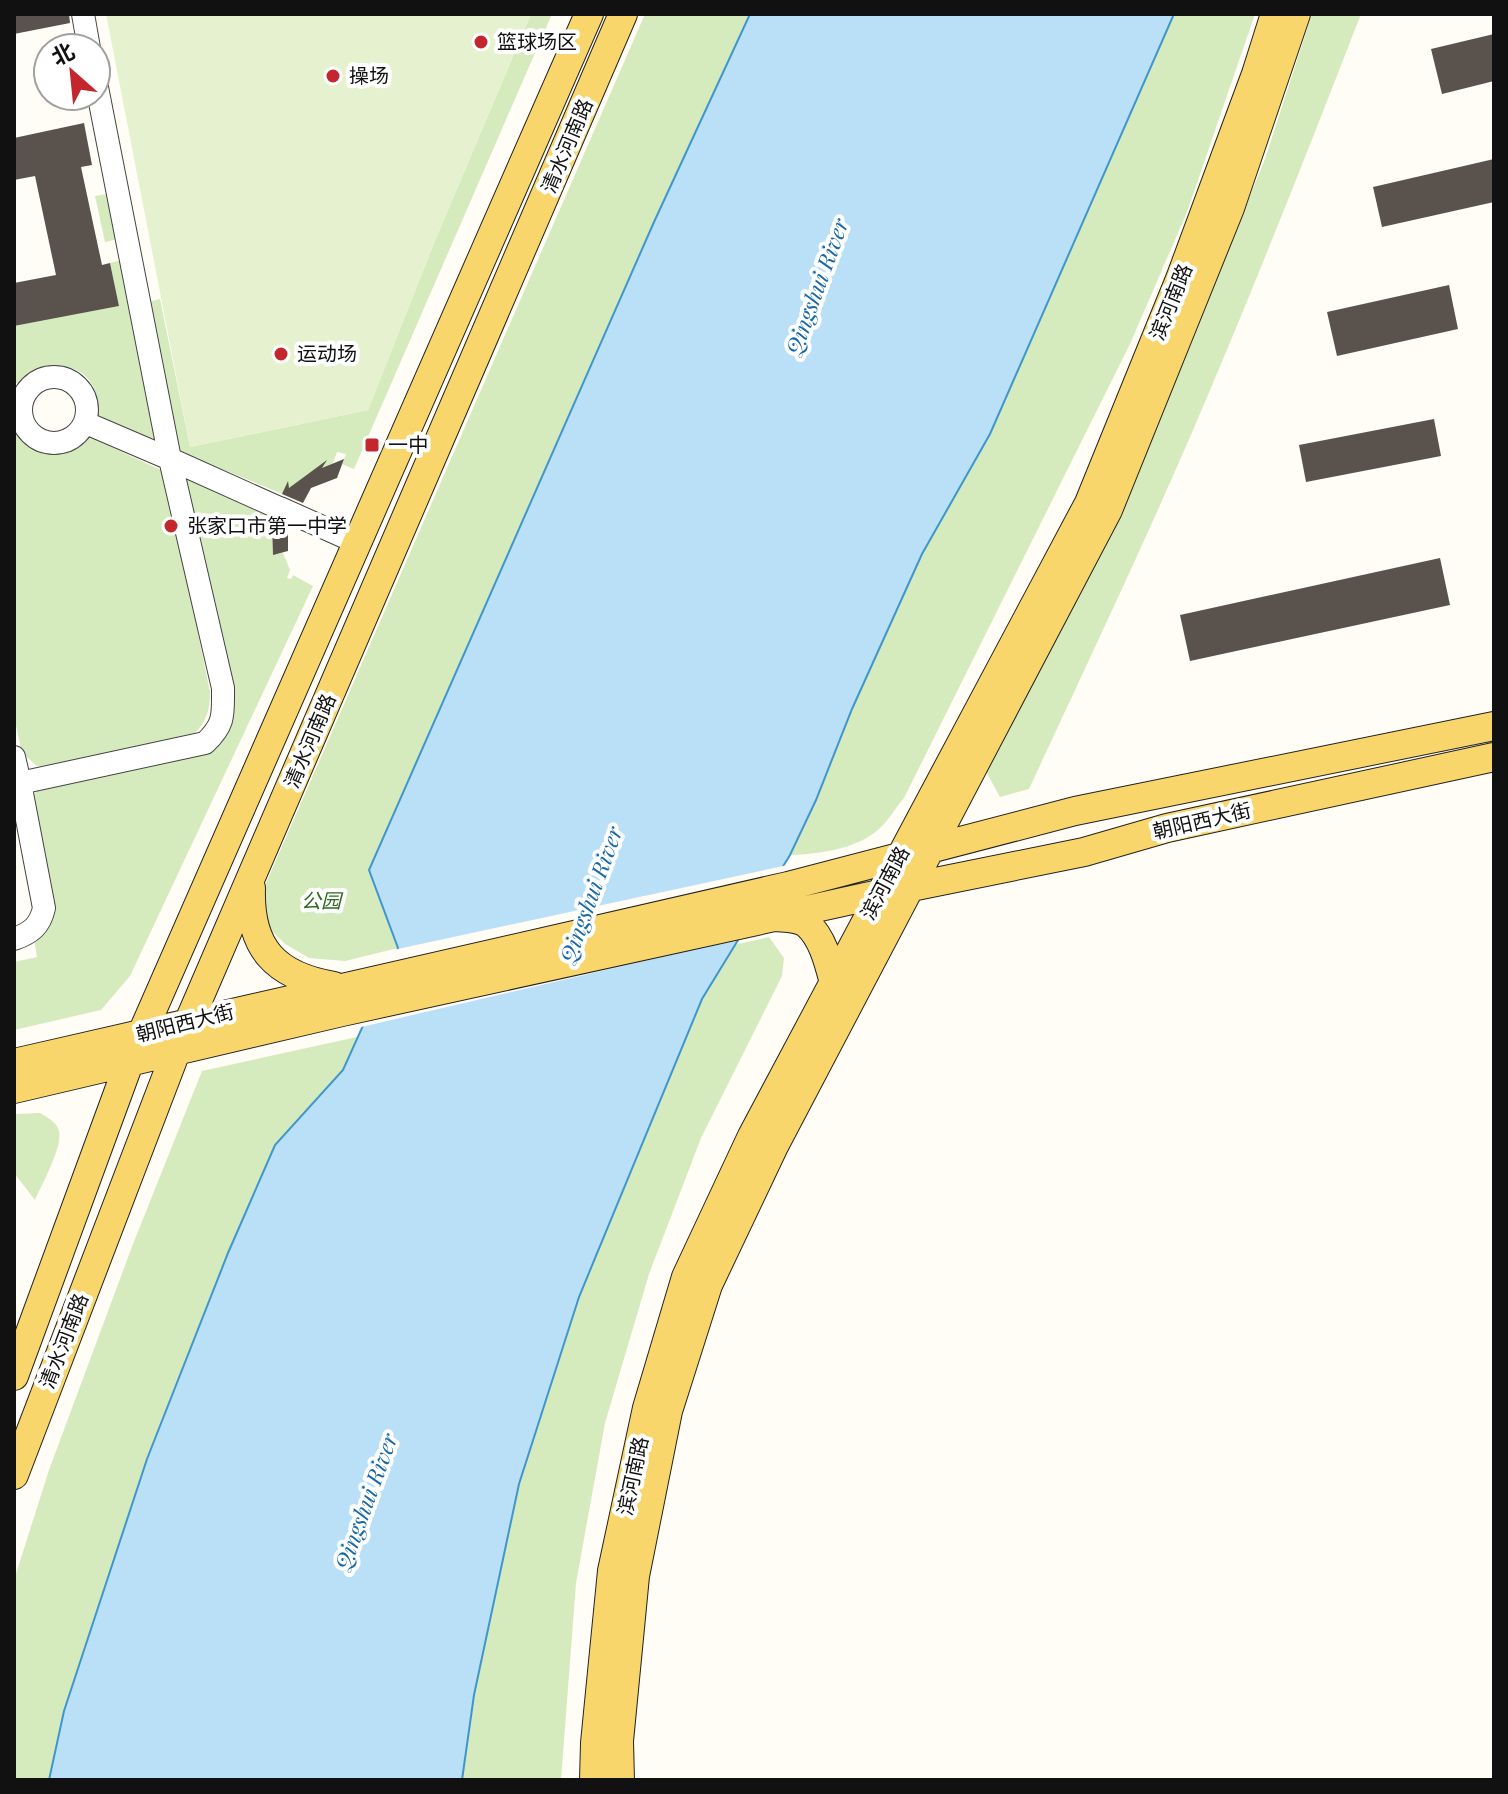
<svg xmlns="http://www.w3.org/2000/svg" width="1508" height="1794" font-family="'Playfair Display','Noto Sans SC',serif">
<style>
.green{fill:#d5ebbd}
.pitch{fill:#e6f2cf}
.water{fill:#b9e0f7;stroke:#3f96cf;stroke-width:2}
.pier{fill:#fffdf5}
.building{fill:#5a524d}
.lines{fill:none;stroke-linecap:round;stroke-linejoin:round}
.minor-casing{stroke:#444;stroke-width:24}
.major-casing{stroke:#222;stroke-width:30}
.minor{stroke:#fff;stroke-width:22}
.major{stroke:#f9d66b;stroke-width:28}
.poi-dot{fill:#c4262e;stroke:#fff;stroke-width:3}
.labels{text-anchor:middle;stroke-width:8;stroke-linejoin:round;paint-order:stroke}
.poi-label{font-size:20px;fill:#111;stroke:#fff;text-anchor:start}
.street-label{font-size:20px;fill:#111;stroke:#fff}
.park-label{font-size:20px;font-style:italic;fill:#2f6b1f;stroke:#fff}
.water-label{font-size:22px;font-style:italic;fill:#1768a6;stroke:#fff}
</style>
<rect width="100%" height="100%" fill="#fffdf5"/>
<!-- green -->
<path class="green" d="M531 14H552L354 469 342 464 346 454 337 452 333 463 285 495 180 452 148 302 160 299 190 447 368 410 434 243Z
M645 14H750L654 222 369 870 398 948 345 961 309 958 285 944 265 924 260 897Z
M1174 14H1255L1187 212 1130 344 904 798C896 807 889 820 880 828 858 849 819 854 790 855L816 800 852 709 922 554 990 434Z
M1312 14H1361C1307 153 1252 293 1193 430 1141 551 1084 670 1029 789L1000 797 983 766 1128 491 1192 342 1266 156Z
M107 194 118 239 105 242 95 196Z
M122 260 159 441 97 421C106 367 56 350 19 384L14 382V326L119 306 110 263Z
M14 419C29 459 58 460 88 436L165 472 210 692C210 710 207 720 195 733L48 767 37 766 22 753 14 716Z
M184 478 273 517V554L283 553 290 570 287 578 291 579 293 575 313 586 130 976 101 1010 14 1030V962L37 957 34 939 31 797 37 791 182 759 225 730Z
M769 937 784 958 782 976 701 1138 649 1274 605 1423 576 1583 561 1780H462L474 1695 519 1484 579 1297 702 999 734 945Z
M357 1037 343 1070 275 1145 228 1253 147 1459 64 1711 49 1780H14V1580L49 1470 133 1244 202 1071Z
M40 1113C48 1118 56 1121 59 1131 63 1147 42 1184 35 1200L14 1173V1114Z"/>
<!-- pitch -->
<path class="pitch" d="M106 14H531L434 243 368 410 190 447Z"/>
<!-- water -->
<path class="water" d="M750 14H1174L990 434 922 554 852 709 816 800 790 855 702 999 579 1297 519 1484 474 1695 462 1780H49L64 1711 147 1459 228 1253 275 1145 343 1070 398 948 369 870 654 222Z"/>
<!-- pier -->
<path class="pier" d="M788 865 743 938 357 1028 393 950Z"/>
<!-- building -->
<path class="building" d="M14 14H69L70 23 14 34Z
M1494 34V81L1442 94 1431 49Z
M84 123 92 165 81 167 102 265 110 263 119 306 14 326V283L56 275 35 176 14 180V138Z
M1494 159V202L1382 227 1373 187Z
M1449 285 1458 329 1337 356 1327 312Z
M1434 419 1441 456 1306 482 1299 445Z
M344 459 337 478 311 488 303 503 282 494 288 481 289 488 327 460 322 468Z
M272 520 288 527V551L273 555Z
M1440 558 1450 605 1190 661 1180 615Z"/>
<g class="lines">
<!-- minor casing -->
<g class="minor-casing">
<path id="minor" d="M83 14 89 48
M96 82 170 459
M21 410a33 33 0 1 1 66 0a33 33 0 1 1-66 0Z
M86 423 170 459
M280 508 358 543
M14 757 20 783 205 743C225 724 223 715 223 688L170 459 277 507
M14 939C31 933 40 926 44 908L20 783"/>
</g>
<!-- major casing -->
<g class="major-casing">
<path id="major" d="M251 888C249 948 275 976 334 986
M775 917C786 918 798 917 807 924 823 938 829 964 834 983
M14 1063 788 886 1075 811 1494 726
M14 1089 342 1012 911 887 1084 852 1167 828 1494 757
M14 1376 129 1063 589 14
M14 1475 177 1049 623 14
M594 1780 595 1743 612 1571 647 1408 686 1277 752 1136 1089 503 1180 279 1256 74 1275 14
M620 1780 619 1741 635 1576 668 1411 708 1285 774 1146 1108 510 1230 208 1296 14"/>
</g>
<!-- minor -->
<use href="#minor" class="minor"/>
<!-- major -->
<use href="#major" class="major"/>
</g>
<!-- markers -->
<g class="poi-dot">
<circle cx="481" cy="42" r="8"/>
<circle cx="333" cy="76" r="8"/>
<circle cx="281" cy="354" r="8"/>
<rect x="364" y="437" width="16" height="16" rx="4"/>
<circle cx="171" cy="526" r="8"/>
</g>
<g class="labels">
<!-- poi labels -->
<g class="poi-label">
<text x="497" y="49">篮球场区</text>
<text x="349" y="83">操场</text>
<text x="297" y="361">运动场</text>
<text x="388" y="452">一中</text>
<text x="187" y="533">张家口市第一中学</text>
</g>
<!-- street labels -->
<g class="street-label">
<text transform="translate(567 146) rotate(-67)" y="7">清水河南路</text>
<text transform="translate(1171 302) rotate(-68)" y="7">滨河南路</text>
<text transform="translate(310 741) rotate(-67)" y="7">清水河南路</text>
<text transform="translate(1202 821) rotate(-13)" y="7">朝阳西大街</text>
<text transform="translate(885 883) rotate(-62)" y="7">滨河南路</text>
<text transform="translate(185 1023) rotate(-14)" y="7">朝阳西大街</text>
<text transform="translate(64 1341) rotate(-69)" y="7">清水河南路</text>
<text transform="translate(633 1476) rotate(-78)" y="7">滨河南路</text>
</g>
<!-- park labels -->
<g class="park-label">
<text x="321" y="908">公园</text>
</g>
<!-- water labels -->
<g class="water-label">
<text transform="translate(817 287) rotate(-70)" y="8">Qingshui River</text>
<text transform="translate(591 895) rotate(-70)" y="8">Qingshui River</text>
<text transform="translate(366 1502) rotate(-70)" y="8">Qingshui River</text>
</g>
</g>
<!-- border -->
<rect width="1508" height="1794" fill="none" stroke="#111111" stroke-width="32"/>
<!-- north arrow -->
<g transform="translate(72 72) rotate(333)"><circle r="38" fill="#ffffff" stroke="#a0a0a0" stroke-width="2"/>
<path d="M0-6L14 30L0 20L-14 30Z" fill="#c4262e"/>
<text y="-12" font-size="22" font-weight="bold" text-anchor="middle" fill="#111111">北</text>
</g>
</svg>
